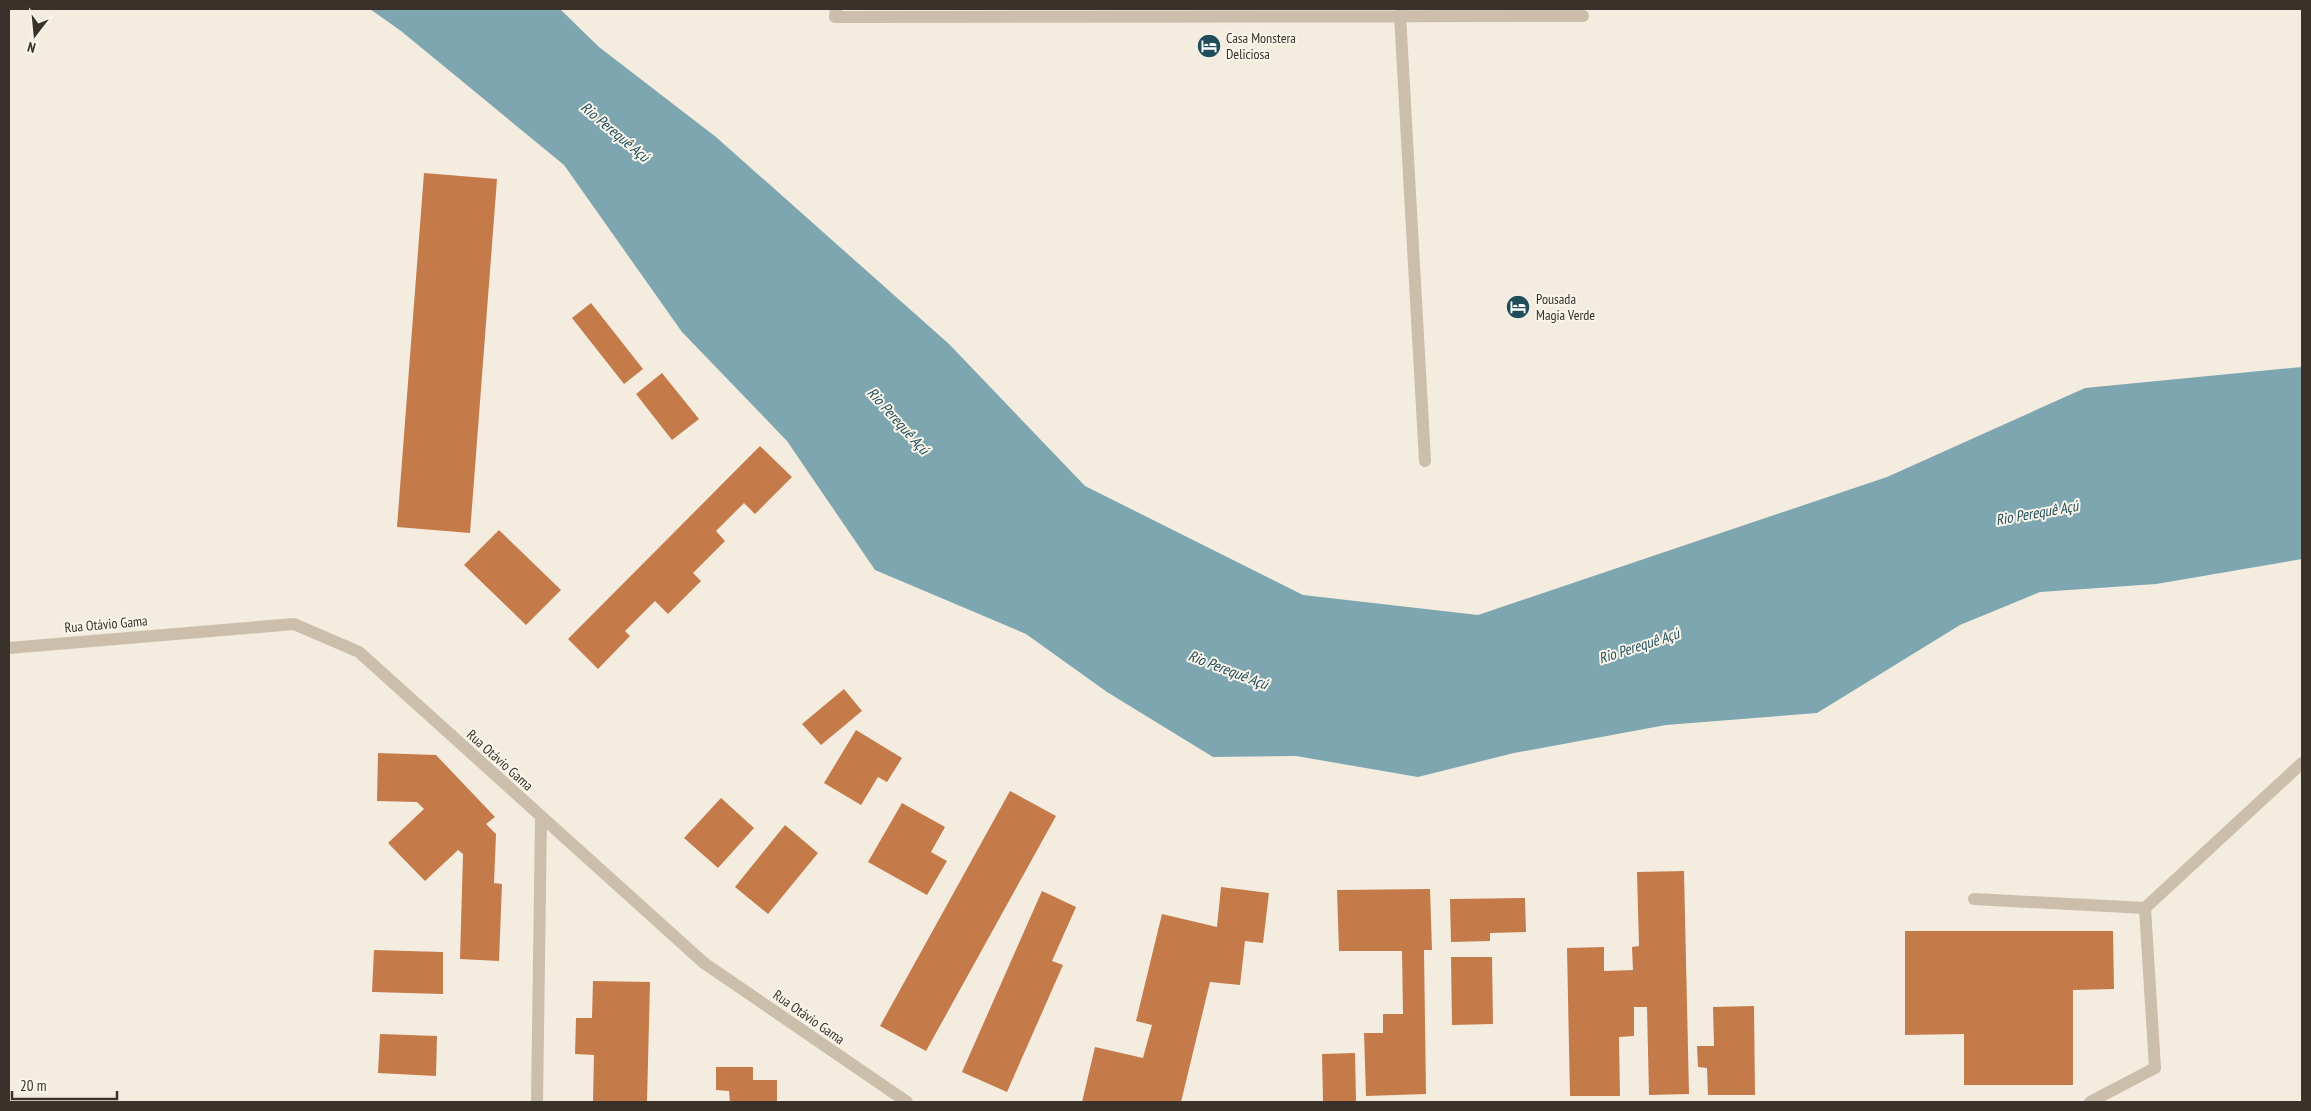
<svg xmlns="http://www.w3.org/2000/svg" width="2311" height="1111" font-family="'PT Sans Narrow',sans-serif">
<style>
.water{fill:#7ea6b0}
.building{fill:#c57a4a}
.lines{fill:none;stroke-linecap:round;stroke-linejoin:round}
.minor{stroke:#cbbeaa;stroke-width:12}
.tertiary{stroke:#cbbeaa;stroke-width:12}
.labels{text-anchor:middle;stroke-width:4;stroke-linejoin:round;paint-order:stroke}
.poi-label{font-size:14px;fill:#39312a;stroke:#faf5eb;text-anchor:start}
.street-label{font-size:14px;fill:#39312a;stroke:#faf5eb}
.water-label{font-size:15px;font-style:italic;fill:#1f4e5a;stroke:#faf5eb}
</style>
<rect width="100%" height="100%" fill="#f3ecdf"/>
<!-- water -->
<path class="water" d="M370 9H560L599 47 716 137 949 344 1085 486 1303 595 1478 615 1887 477 2085 388 2302 367V559L2156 584 2040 592 1960 625 1817 713 1666 725 1514 753 1418 777 1296 756 1213 757 1107 692 1026 634 875 570 787 441 682 332 564 165 401 31Z"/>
<!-- building -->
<path class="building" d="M424 173 497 179 470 533 397 527Z
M591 303 643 369 624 384 572 318Z
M662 373 699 419 672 440 636 394Z
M760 446 792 477 755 514 744 503 716 531 725 541 693 573 701 581 668 614 655 601 625 631 630 636 598 669 568 639Z
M499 530 561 590 526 625 464 565Z
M844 689 862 711 821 745 802 724Z
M856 730 902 758 887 782 878 777 861 805 824 783Z
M378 753 436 755 495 817 486 824 496 834 494 883 502 884 499 961 460 959 463 854 458 850 425 881 388 843 424 809 417 802 377 801Z
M1010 791 1056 816 926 1051 880 1026Z
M721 798 754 828 718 868 684 838Z
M902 803 945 827 931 852 947 861 927 895 868 862Z
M785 825 818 853 768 914 735 887Z
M1684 871 1689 1094 1649 1095 1647 1007H1634V1036L1619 1037 1620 1096H1570L1567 948 1604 947V971L1633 970 1632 947 1639 946 1637 872Z
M1221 887 1269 893 1263 943 1245 941 1240 985 1210 982 1181 1102H1082L1095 1047 1143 1058 1152 1025 1136 1021 1162 914 1217 927Z
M1430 889 1432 950H1424L1426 1094 1366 1096 1364 1033H1383V1014H1403L1402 951H1339L1337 890Z
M1042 891 1076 907 1052 961 1063 965 1007 1092 962 1072Z
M1525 898 1526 932 1490 933V941L1451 942 1450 899Z
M1905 931H2113L2114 989 2073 990V1085H1964V1034L1905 1035Z
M374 950 443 952V994L372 992Z
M1451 957H1492L1493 1024 1452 1025Z
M593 981 650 982 647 1102H593L594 1055 575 1054 576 1018H592Z
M1754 1006 1755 1095H1708L1707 1068 1698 1067 1697 1046H1714L1713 1007Z
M380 1034 437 1036 436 1076 378 1073Z
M1355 1053 1356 1102H1323L1322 1054Z
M716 1067H753V1080H777V1102H730L729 1091 716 1090Z"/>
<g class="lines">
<!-- minor -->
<path class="minor" d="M836 9 835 17 1583 16
M1400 15 1425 461
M1974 899 2145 908 2302 763
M537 1102 541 818
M2090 1102 2155 1068 2145 908"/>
<!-- tertiary -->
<path class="tertiary" d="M9 648 294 624 359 652 704 963 907 1102"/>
</g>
<!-- icons -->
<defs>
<g id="hotel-disc" transform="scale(1.25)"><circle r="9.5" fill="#1f4e5a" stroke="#faf5eb"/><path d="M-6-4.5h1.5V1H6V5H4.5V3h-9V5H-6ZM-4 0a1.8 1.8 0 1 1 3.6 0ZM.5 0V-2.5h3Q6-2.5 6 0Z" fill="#fff"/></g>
</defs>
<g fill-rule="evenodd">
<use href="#hotel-disc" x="1209" y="46"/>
<use href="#hotel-disc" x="1518" y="307"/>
</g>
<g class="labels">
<!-- poi labels -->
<g class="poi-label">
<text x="1226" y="43">Casa Monstera<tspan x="1226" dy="16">Deliciosa</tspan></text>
<text x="1536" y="304">Pousada<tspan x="1536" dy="16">Magia Verde</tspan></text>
</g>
<!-- street labels -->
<g class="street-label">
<text transform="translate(106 624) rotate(-5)" y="5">Rua Otávio Gama</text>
<text transform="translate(500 760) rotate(42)" y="5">Rua Otávio Gama</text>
<text transform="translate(809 1017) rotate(35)" y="5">Rua Otávio Gama</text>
</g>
<!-- water labels -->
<g class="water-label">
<text transform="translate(615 132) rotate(40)" y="5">Rio Perequê Açú</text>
<text transform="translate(898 421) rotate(48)" y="5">Rio Perequê Açú</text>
<text transform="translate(2037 513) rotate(-10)" y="5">Rio Perequê Açú</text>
<text transform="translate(1639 646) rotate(-18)" y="5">Rio Perequê Açú</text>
<text transform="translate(1228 670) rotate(21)" y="5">Rio Perequê Açú</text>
</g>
</g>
<!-- border -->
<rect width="2311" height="1111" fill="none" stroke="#39312a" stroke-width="20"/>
<!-- north arrow -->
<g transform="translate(35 35) rotate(196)" stroke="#faf5eb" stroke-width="4" paint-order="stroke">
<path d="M0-4L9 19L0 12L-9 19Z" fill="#39312a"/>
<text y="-8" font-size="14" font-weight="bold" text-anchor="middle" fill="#39312a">N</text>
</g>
<!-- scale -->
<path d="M12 1091v8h105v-8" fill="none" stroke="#39312a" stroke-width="2.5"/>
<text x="20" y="1091" font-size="15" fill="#39312a" stroke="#faf5eb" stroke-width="4" paint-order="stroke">20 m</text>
</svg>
